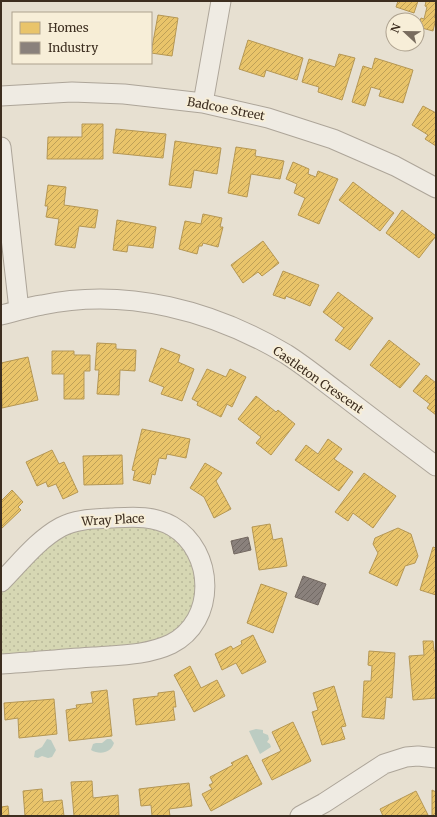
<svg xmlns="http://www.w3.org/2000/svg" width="437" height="817" font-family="Merriweather,serif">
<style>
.grass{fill:url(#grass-dots)}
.water{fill:#bcccc2}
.homes{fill:url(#homes-hatch);stroke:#b59754}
.industry{fill:url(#industry-hatch);stroke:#736860}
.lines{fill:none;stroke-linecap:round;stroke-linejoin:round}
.minor-casing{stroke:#ada599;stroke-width:21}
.minor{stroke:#efebe3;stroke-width:19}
.labels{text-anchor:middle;stroke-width:4;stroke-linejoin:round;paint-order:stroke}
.street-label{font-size:12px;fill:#3d2e20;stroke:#f7eed8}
</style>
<defs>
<pattern id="grass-dots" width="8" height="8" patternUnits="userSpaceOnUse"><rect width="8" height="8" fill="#d6d7b3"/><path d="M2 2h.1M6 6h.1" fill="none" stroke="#b9b99a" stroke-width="1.8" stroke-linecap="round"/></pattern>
<pattern id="homes-hatch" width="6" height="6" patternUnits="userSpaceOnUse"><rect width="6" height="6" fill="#e9c46a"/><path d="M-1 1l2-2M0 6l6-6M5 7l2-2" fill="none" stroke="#bea057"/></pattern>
<pattern id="industry-hatch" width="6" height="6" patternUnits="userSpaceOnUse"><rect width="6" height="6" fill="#8a817c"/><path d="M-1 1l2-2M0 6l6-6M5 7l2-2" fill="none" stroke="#726a65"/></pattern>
</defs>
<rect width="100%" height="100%" fill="#e7e0d1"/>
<!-- grass -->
<path class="grass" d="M147 523 182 542 197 573 194 606 179 630 156 643 1 658V588L66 530Z"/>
<!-- water -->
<path class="water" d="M256 729 263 730V733L268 735 269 739 267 742 270 744 271 747 260 754 249 731Z
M47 739 51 740 56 750 52 757 48 758 42 756 38 758 34 757 35 751 42 747Z
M107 739H111L114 743C111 753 100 755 91 750L93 744 96 743H102Z"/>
<!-- homes -->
<path class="homes" d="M398 1H418L414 13 396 7Z
M426 1H436V11L434 17 436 18 433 31 418 27 421 18 424 19 427 7 425 6Z
M158 15 178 18 172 56 151 53Z
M248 40 303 58 297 80 266 70 264 77 239 69Z
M339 54 355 58 342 100 318 92 319 87 302 82 309 59 335 67Z
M375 58 413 70 403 103 379 96 381 90 371 87 365 106 352 102 363 66 372 69Z
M423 106 436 113V146L425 139 428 135 412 125Z
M82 124H103V159H47L48 137H82Z
M116 129 166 134 163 158 113 153Z
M175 141 221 148 217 174 194 170 191 188 169 185Z
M236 147 256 150 255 156 284 161 280 179 251 174 247 197 228 193Z
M293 162 309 169 308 174 316 177 318 171 338 179 319 224 298 215 305 198 294 193 297 184 286 179Z
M353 182 394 213 380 231 339 200Z
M48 185 66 187 64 205 98 210 95 228 79 226 75 248 55 245 59 219 46 217 48 206H45Z
M402 210 436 236 419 258 386 233Z
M203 214 222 218 220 227H223L218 247 203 243 202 246H199L197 254 179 249 185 221 201 224Z
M117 220 156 227 153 248 128 245 127 252 113 250Z
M263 241 279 263 262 276 258 272 243 283 231 265Z
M283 271 319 285 310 306 286 296 285 299 273 295Z
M338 292 373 318 350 350 335 340 344 328 323 312Z
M389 340 420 364 400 388 370 365Z
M97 343 116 344V349L136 350 135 371 120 370 119 395 97 394 99 370H95Z
M161 348 180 355 178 362 194 369 182 401 161 394 164 387 149 381Z
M52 351H74V355H90V371H84V399H64V374H52Z
M28 357 38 400 2 408 1 363Z
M207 369 226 377 230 369 246 377 232 407 227 404 221 417 197 405 198 402 192 399Z
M426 375 436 383V415L427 408 430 404 413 391Z
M256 396 276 412 278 410 295 424 271 455 256 443 261 437 238 419Z
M142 429 190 439 186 458 167 454 166 459 159 458 155 475 152 474 150 484 133 480 135 471 132 470Z
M328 439 342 449 334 459 353 472 339 491 295 460 306 445 318 454Z
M52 450 59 464 64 462 78 492 63 499 56 484 48 487 46 482 37 486 26 462Z
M122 455 123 484 84 485 83 456Z
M205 463 222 473 216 481 231 509 214 518 204 497 190 488Z
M364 473 396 496 373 528 353 513 348 521 335 512Z
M12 490 23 502 18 507 21 510 1 529V501Z
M270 524 273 540 282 538 287 566 259 570 252 527Z
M398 528 411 534 418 556 415 563 405 566 397 586 369 573 378 553 373 544 375 538Z
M433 547 436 548V595L420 590Z
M261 584 287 593 273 633 247 623Z
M253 635 266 662 242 674 236 663 222 670 215 654 231 646 233 649 242 644 241 641Z
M423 641H433L434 651 436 650V698L413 700 409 656 424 655Z
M369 651 395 653 392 698 386 697 384 719 362 717 364 681H371L372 666 368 665Z
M190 666 201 688 217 680 225 696 194 712 174 675Z
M334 686 346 726 341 727 345 739 322 745 312 712 318 710 313 693Z
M107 690 112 736 69 741 66 710 77 708 76 705 93 703 91 692Z
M174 691 176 707H173L175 720 136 725 133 699 158 696V693Z
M54 699 57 734 19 738 18 718 5 720 4 703Z
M293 722 311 761 272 780 262 760 281 751 272 732Z
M247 755 262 784 211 811 202 794 212 789 209 785 213 783 210 777 233 765 231 763Z
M92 781 93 798 118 795 119 816H74L71 782Z
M189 783 192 806 169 809 170 816H152L151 805 141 806 139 789Z
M42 789 43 802 62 800 64 816H25L23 791Z
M432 790 436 792V816H432Z
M416 791 428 815 383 816 380 809Z
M8 806 9 816H1V807Z"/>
<!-- industry -->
<path class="industry" d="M248 537 251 550 234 554 231 541Z
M303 576 326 584 318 605 295 597Z"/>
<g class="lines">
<!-- minor casing -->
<g class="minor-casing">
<path id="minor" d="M1 96 72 92 124 94 203 103 268 118 333 139 395 166 436 188
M203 103 221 1
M1 147 19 310
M1 315C15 312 28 307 42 305 126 287 214 311 286 354 305 366 323 381 342 395 373 419 405 443 436 466
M1 582C19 564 37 540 61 527 76 519 93 519 111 518 132 517 153 515 172 526 215 551 217 621 171 644 148 655 120 655 94 657 63 659 32 662 1 664
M300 816 324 803 384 764 406 757 418 756 436 758"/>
</g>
<!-- minor -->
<use href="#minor" class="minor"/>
</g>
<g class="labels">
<!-- street labels -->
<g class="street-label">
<text transform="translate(226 109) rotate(11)" y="4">Badcoe Street</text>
<text transform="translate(318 380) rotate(35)" y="4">Castleton Crescent</text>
<text transform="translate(113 520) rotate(-3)" y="4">Wray Place</text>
</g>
</g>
<!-- border -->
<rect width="437" height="817" fill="none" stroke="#3d2e20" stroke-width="4"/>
<!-- legend -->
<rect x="12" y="12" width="140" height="52" fill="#f7eed8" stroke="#ada18e"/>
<rect x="20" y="22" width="20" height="12" fill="#e9c46a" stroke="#ada18e"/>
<text x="48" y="32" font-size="12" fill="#3d2e20">Homes</text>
<rect x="20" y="42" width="20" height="12" fill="#8a817c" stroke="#ada18e"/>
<text x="48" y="52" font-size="12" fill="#3d2e20">Industry</text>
<!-- north arrow -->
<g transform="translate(405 32) rotate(292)"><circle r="19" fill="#f7eed8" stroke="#ada18e"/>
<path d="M0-3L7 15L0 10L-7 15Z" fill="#786c5e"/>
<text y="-6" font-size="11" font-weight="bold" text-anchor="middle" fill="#3d2e20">N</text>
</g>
</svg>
